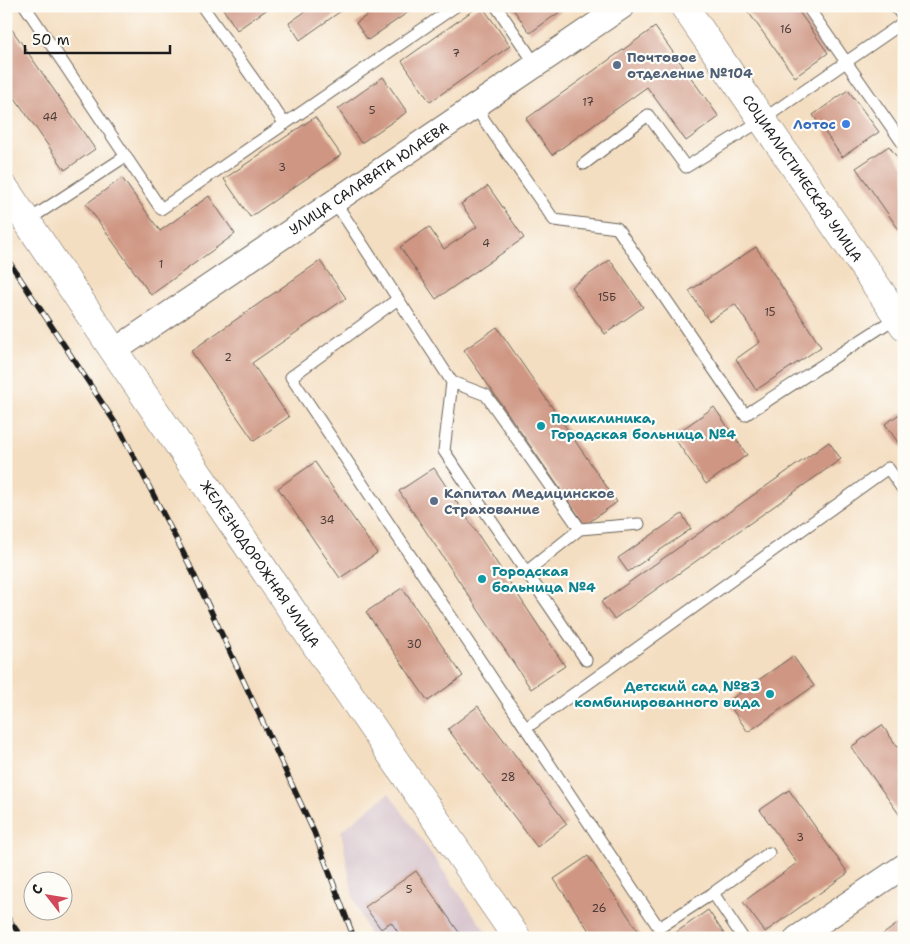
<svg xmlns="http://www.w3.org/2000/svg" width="910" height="944" font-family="'Shantell Sans',sans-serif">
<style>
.industrial{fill:#d2bdc7}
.building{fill:#cf9683}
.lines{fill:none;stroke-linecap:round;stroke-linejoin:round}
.lane-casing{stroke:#686056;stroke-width:13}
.street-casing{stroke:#686056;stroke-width:26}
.secondary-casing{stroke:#686056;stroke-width:29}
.lane{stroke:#fff;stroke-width:11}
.street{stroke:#fff;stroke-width:24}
.secondary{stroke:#fff;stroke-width:28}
.rail-casing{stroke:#1c1c1c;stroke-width:5.5}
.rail{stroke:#fdfcf7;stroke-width:4;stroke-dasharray:11;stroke-linecap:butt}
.service-dot{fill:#5c6f8a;stroke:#fdfcf7;stroke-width:2}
.shop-dot{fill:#3f7fe0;stroke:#fdfcf7;stroke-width:2}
.culture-dot{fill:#0f9aa8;stroke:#fdfcf7;stroke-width:2}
.labels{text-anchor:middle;stroke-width:4.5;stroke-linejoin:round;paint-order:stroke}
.number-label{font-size:11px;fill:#493a36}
.service-label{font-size:14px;font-weight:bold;fill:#4e5e75;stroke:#fdfcf7;text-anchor:start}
.shop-label{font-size:14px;font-weight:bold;fill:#366cbe;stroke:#fdfcf7;text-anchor:end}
.street-label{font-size:14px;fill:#1c1c1c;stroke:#fdfcf7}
.culture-label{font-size:14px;font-weight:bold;fill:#0d838f;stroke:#fdfcf7;text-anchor:start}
</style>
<rect width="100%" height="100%" fill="#fdfcf7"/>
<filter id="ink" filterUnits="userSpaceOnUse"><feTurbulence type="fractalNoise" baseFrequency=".02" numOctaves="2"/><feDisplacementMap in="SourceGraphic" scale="10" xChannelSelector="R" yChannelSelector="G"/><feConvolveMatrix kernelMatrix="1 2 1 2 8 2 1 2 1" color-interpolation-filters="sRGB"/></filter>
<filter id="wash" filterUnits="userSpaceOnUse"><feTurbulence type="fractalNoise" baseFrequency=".0096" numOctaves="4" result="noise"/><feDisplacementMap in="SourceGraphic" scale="20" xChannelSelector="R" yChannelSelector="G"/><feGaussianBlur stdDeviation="1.12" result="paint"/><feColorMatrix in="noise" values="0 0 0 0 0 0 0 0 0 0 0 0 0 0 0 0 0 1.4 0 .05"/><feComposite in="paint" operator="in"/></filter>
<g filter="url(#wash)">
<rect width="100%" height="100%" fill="#f4dec1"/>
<!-- industrial -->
<path class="industrial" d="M389 793 490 938H370L353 897 341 831Z"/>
<g id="blocks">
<!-- building -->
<path class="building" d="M221 6H268L269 8 237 30Z
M313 6H348L300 40 289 23Z
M380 6H417L368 40 356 23Z
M479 6H482L510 46 430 102 402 61Z
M511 6H568L530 33Z
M744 6H795L828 53 795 77Z
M6 21 95 149 65 170 6 85Z
M655 27 719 117 686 141 647 87 552 155 526 119Z
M383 77 407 112 361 143 338 109Z
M848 90 879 132 842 157 813 115Z
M315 117 341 155 250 217 224 179Z
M889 146 904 167V237L856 168Z
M122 178 160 231 209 196 235 234 151 295 86 204Z
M488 186 524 238 436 299 400 247 429 227 444 249 477 227 461 204Z
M756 247 821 347 756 390 736 359 760 342 735 304 709 321 689 291Z
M610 260 643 307 605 334 571 287Z
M320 261 346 298 252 363 289 417 254 441 191 351Z
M497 327 617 502 585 525 464 350Z
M714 407 747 455 706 484 673 436Z
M904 411V451L885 424Z
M829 442 841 459 614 619 601 602Z
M315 462 377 553 340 578 278 488Z
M434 468 565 666 531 689 399 491Z
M682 514 691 529 628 572 618 558Z
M402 588 463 676 428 701 366 612Z
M793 656 814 686 748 732 727 702Z
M478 706 567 824 537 847 448 729Z
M882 725 904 756V821L851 747Z
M789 790 848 873 765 932 743 902 797 863 760 810Z
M588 856 643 938H594L554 879Z
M416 871 463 938H402L391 922 381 929 365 907Z
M708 910 727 938H668Z
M904 919V938H878Z"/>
</g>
</g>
<g filter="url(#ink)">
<use href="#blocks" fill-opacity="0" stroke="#686056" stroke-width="1"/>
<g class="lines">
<!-- lane casing -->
<g class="lane-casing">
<path id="lane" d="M25 6 161 209 456 6
M202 6 285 124
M496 6 536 65
M807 6 904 145
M895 6 904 18
M475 107 554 220 617 228 745 415 897 317
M584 164 648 115 686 167 762 120 904 22
M335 202 398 299 291 377 659 928 713 893
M27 221 126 156
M398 299 452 382 444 451 586 660
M452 382 486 395 580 529 639 524
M526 572 580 529
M526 728 888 468 904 491
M743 938 713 893 769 853"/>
</g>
<!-- street casing -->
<g class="street-casing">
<g id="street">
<path id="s1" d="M114 351 623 6"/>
<path d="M797 938 904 866"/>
</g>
</g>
<!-- secondary casing -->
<g class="secondary-casing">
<g id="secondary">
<path id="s2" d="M684 6 904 326"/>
<path id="s3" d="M6 190 114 351 517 938"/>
</g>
</g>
<!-- lane -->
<use href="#lane" class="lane"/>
<!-- street -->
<use href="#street" class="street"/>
<!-- secondary -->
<use href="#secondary" class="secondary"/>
<!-- rail casing -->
<g class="rail-casing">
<path id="rail" d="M6 257 120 430 189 564 314 832 354 938
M6 915 22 938"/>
</g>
<!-- rail -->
<use href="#rail" class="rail"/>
</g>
</g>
<!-- markers -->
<g class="service-dot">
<circle cx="617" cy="65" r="5"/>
<circle cx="434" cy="501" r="5"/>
</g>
<circle class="shop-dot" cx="846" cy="124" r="5"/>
<g class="culture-dot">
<circle cx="541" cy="426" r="5"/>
<circle cx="482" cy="579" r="5"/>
<circle cx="770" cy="694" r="5"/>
</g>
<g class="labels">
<!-- number labels -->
<g class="number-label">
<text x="786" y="33">16</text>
<text x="456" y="57">7</text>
<text x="588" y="106">17</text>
<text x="372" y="114">5</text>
<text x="50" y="121">44</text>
<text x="282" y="171">3</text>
<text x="486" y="247">4</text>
<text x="161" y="268">1</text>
<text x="607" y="301">15Б</text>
<text x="770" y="316">15</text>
<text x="228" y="361">2</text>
<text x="327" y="524">34</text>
<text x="414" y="648">30</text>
<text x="508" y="781">28</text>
<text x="800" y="841">3</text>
<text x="409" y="893">5</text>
<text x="599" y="912">26</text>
</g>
<!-- service labels -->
<g class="service-label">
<text x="627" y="62">Почтовое<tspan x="627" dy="16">отделение №104</tspan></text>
<text x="444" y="498">Капитал Медицинское<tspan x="444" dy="16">Страхование</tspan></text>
</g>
<!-- shop labels -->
<g class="shop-label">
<text x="836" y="129">Лотос</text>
</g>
<!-- street labels -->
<g class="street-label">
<text dy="5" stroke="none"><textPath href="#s1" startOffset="308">УЛИЦА САЛАВАТА ЮЛАЕВА</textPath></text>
<text dy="5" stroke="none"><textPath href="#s2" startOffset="209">СОЦИАЛИСТИЧЕСКАЯ УЛИЦА</textPath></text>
<text dy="5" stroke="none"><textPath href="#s3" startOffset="452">ЖЕЛЕЗНОДОРОЖНАЯ УЛИЦА</textPath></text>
</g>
<!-- culture labels -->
<g class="culture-label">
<text x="551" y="423">Поликлиника,<tspan x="551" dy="16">Городская больница №4</tspan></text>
<text x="492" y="576">Городская<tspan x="492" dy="16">больница №4</tspan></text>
<text x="760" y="691" text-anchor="end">Детский сад №83<tspan x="760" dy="16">комбинированного вида</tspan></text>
</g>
</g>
<!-- margin -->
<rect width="910" height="944" fill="none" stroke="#fdfcf7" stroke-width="25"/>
<!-- north arrow -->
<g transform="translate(48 896) rotate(301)"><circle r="24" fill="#fdfcf7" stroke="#a3a29f"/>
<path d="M0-4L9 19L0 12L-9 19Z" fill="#d1495b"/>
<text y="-8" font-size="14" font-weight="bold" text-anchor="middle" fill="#1c1c1c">С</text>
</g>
<!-- scale -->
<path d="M25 45v8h145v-8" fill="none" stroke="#1c1c1c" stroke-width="2.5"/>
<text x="32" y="45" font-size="15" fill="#1c1c1c" stroke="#fdfcf7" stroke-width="4" paint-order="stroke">50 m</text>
</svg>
